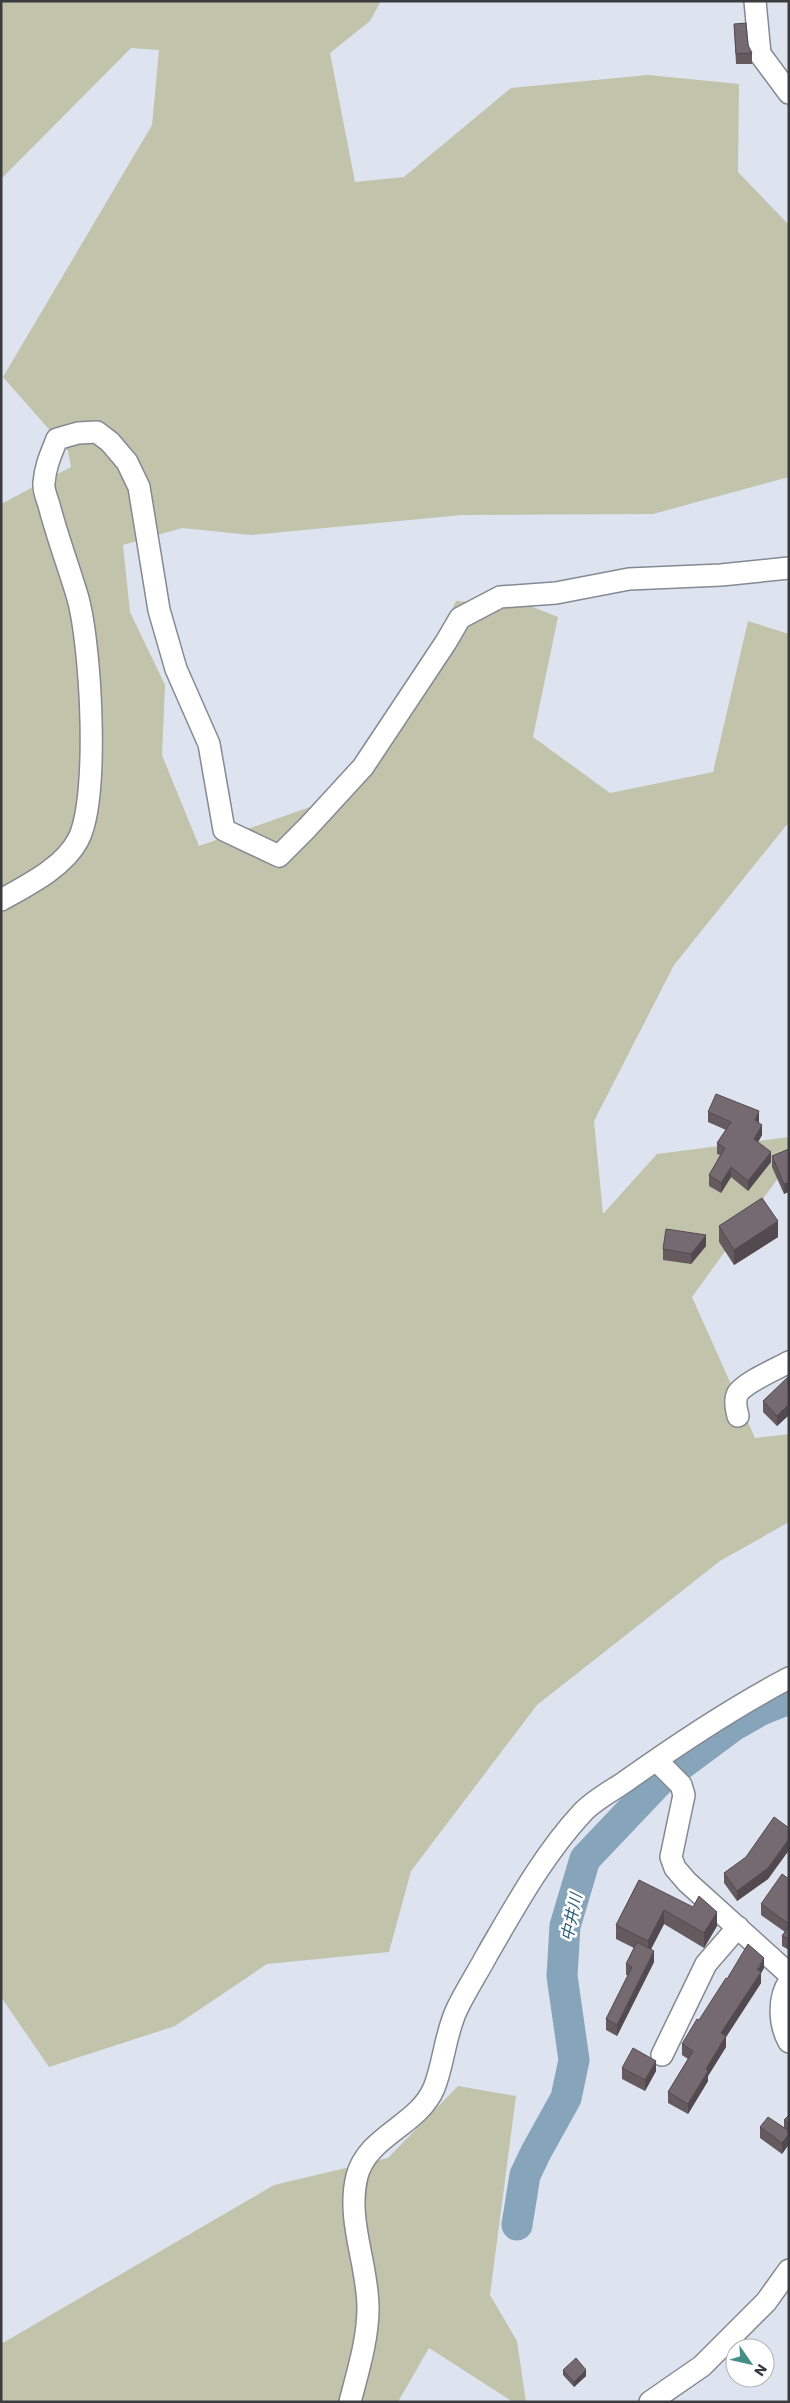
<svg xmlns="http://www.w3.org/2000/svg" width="790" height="2403" font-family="Poppins,'Noto Sans JP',sans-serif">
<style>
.green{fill:#c1c3ab}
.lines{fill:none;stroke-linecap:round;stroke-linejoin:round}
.river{stroke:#86a5ba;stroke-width:31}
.minor-casing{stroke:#848993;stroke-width:24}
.minor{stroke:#fff;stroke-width:21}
.wall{fill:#655b5f}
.shaded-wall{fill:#524a4e}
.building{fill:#756a6f;stroke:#524a4e}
.labels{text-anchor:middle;stroke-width:5;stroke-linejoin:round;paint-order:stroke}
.water-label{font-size:16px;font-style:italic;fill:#285d7d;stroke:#fff}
</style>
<rect width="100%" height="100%" fill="#dee4ef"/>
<!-- green -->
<path class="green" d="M1 1H381L370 21 330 53 355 182 404 177 511 88 648 75 739 84 738 172 789 225V477L653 514 462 515 251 535 182 528 123 545 130 612 165 685 162 755 199 846 310 807 403 712 456 601 530 606 558 617 533 737 610 793 713 772 748 621 789 634V822L674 965 594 1121 603 1214 657 1154 789 1137V1163L692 1297 755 1438 789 1434V1522L720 1561 537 1705 411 1871 389 1952 267 1964 175 2026 49 2067 1 1997V504L71 467 68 451 3 377 152 125 159 50 131 48 1 179Z
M458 2086 516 2096 490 2295 517 2341 526 2402H513L429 2348 398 2402H1V2344L274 2185 388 2158Z"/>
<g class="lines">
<!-- river -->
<path class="river" d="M517 2225 525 2175 536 2152 566 2098 574 2060 562 1976 565 1926 585 1859 659 1781 733 1726 761 1710 789 1699"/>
<!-- minor casing -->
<g class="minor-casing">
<path id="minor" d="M755 1 760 54 789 93
M1 900C28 885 64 867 78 840 100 799 91 641 77 595 68 565 57 536 49 505 47 498 43 490 44 483 45 467 51 454 57 439L78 433 97 432 110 442 127 462 139 487 159 610 176 669 209 744 224 830 279 856 307 828 363 767 446 642 460 618 500 597 556 593 629 579 721 575 789 568
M738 1416C736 1409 734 1400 738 1393 746 1382 776 1369 789 1362
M656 1760 681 1785 684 1795 671 1857 675 1868 687 1882 789 1974
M789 1982C778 1998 779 2024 789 2042
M662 2055 706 1964 738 1927
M350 2402C358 2371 368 2339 368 2308 368 2264 346 2220 357 2176 368 2135 418 2126 434 2088 444 2063 445 2034 457 2009 466 1990 478 1972 488 1953 516 1905 544 1854 582 1813 594 1800 612 1791 626 1781 678 1744 732 1708 789 1678
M650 2402 702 2366 766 2302 789 2270"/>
</g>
<!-- minor -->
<use href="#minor" class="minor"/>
</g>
<!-- wall -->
<path class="wall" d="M734 24 748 45 752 53V64H736Z
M708 1112 759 1121 758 1122 762 1135 758 1142 771 1162 748 1191 731 1177 721 1193 709 1186V1175L720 1155 717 1154V1143L726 1130 708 1122Z
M789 1149 784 1194 772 1167V1156Z
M719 1226 778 1237 734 1265 719 1242Z
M706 1246 691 1264 663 1260V1249Z
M789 1377V1415L777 1426 763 1412V1401Z
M789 1828V1850L768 1879 737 1901 724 1883V1873Z
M789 1879V1950L782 1946V1936L785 1932 761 1915V1904Z
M639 1880 717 1926 704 1948 664 1924 651 1949 654 1962 617 2036 606 2030V2019L628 1975H626V1964L634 1948 616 1939V1925Z
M764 1968 761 1973V1983L726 2037V2047L708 2076V2081L688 2114 668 2103V2092L688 2059 682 2055V2044L699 2020Z
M622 2068 656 2071 645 2091 622 2079Z
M789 2115V2144L782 2154 760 2138V2127L784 2128V2120Z
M563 2370 586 2376 574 2387 563 2375Z"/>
<!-- shaded-wall -->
<path class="shaded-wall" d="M759 1111V1121L755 1131V1120Z
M762 1125V1135L754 1149V1139Z
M771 1152V1162L748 1191V1181Z
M731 1167V1177L721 1193V1183Z
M789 1182V1192L784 1194V1184Z
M778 1221V1237L734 1265V1250Z
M706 1235V1246L691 1264V1254Z
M789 1404V1415L777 1426V1416Z
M789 1839V1850L768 1879 737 1901V1891Z
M664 1910V1924L648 1955V1941Z
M717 1912V1926L704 1948V1933Z
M654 1951V1962L617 2036V2025Z
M764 1958V1968L761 1973V1983L726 2037V2047L708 2076V2081L688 2114V2104L706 2069 721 2033Z
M656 2061V2071L645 2091V2080Z
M789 2134V2144L782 2154V2143Z
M586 2370V2376L574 2387V2382Z"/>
<!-- building -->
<path class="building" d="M746 23 748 45 752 53 736 54 734 24Z
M716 1094 759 1111 755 1120 762 1125 754 1139 771 1152 748 1181 731 1167 721 1183 709 1175 725 1148 717 1143 731 1122 708 1112Z
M789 1149V1182L784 1184 772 1156Z
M762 1198 778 1221 734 1250 719 1226Z
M666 1229 706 1235 691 1254 663 1249Z
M788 1377 789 1404 777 1416 763 1401Z
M774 1817 789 1828V1839L768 1868 737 1891 724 1873 746 1857Z
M782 1874 789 1879V1924L761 1904Z
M639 1880 693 1907 699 1896 717 1912 704 1933 664 1910 648 1941 616 1925Z
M789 1926V1939L782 1936Z
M637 1942 654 1951 617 2025 606 2019 632 1967 626 1964Z
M748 1944 764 1958 757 1969 761 1972 721 2033 726 2036 706 2069 708 2071 688 2104 668 2092 693 2051 682 2044 697 2019 699 2020 726 1978 727 1979Z
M633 2048 656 2061 645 2080 622 2068Z
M789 2115V2124L784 2120Z
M768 2117 789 2131V2134L782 2143 760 2127Z
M576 2358 586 2370 574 2382 563 2370Z"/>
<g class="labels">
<!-- water labels -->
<g class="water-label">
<text transform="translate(571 1917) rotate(-78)" y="6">中井川</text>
</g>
</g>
<!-- border -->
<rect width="790" height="2403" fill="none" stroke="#3a3c40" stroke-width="5"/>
<!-- north arrow -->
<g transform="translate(750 2363) rotate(124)"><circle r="24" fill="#ffffff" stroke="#b0b1b3"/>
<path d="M0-4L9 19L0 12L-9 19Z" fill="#458d89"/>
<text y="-8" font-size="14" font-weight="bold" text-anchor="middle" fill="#3a3c40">N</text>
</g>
</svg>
